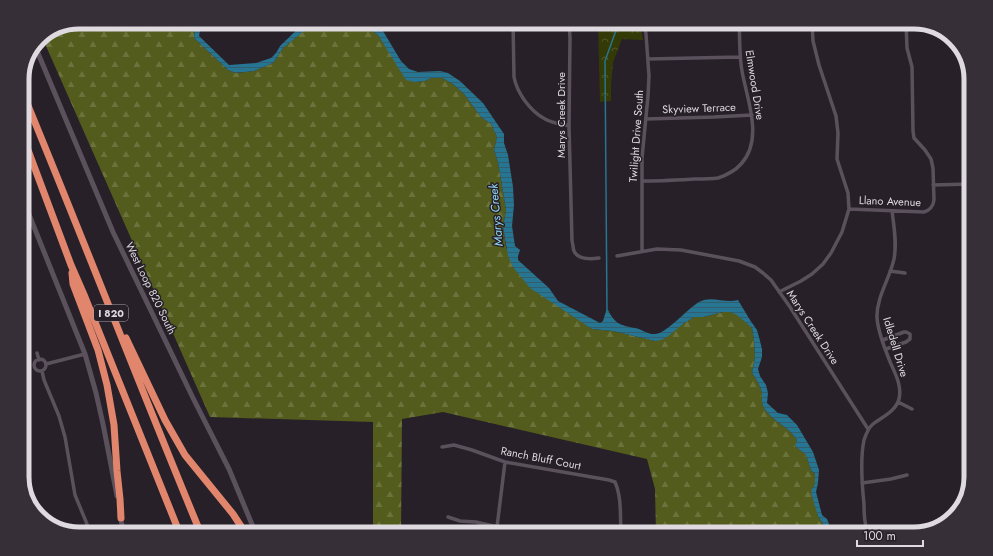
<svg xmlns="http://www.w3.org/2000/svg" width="993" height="556" font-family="Jost,sans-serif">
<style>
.forest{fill:url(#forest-firs)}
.park{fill:url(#park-crowns)}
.water{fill:url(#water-rules)}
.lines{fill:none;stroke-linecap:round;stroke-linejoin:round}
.stream{stroke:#267592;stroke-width:1.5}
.minor{stroke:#5a515c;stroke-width:3.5}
.secondary{stroke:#5a515c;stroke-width:5}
.motorway{stroke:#e1866c;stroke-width:7}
.labels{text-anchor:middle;stroke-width:3;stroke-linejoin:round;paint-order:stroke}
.shield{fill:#272028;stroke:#a8a2a9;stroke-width:1}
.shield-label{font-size:10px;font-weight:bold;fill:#dfdae0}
.street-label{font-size:11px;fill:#dfdae0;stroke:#272028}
.water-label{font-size:12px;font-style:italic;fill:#91d9f8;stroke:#272028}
.rim{fill:none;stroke:#dfdae0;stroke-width:5}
</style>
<defs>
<pattern id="forest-firs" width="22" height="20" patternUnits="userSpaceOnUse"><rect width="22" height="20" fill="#535c1c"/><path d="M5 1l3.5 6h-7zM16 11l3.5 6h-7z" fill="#6b733d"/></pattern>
<pattern id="park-crowns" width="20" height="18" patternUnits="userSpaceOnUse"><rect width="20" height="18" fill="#343a06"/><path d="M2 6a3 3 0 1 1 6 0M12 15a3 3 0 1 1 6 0" fill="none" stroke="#51562a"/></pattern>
<pattern id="water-rules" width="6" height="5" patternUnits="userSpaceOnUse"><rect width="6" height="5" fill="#267592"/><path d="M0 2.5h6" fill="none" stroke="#335e6e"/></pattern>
</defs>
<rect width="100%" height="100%" fill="#272028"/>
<!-- forest -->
<path class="forest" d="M79 22H192L195 27 194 38 228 70 236 73 254 71 273 63 278 56 283 48 314 22H348L366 27 378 35 386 47 415 82 425 81 431 78H442L453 84 464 94 481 117 491 124 497 137 494 150 498 162 506 210 503 227 506 247 513 267 592 329 613 331 655 341 694 317H703L723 312H730L737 314 752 328 754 340 755 357 752 373C756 379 760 385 762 393 762 398 761 403 764 408 772 421 789 427 797 440L795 446 806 455 811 470 815 474V484L812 489 818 516 823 524V534H719L717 532 713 534H656L655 489 647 459 443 412 402 419 401 534H373V422L210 417 42 37Z"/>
<!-- park -->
<path class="park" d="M598 22H640L643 40 622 39 613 62 611 84V101L600 102Z"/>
<!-- water -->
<path class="water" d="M192 22H199L201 25 199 36 229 65 256 63 271 58 276 53 280 46 305 22H323L314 23 283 48 278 56 273 63 254 71 236 73 228 70 194 38 195 27Z
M348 22H368L371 23 383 31 401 61 409 69 418 72 440 71 448 73 460 81 483 103 504 134V143L508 155 513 187 514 205 512 226 515 246 520 250 518 256V260L549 288 558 301 600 323 603 321 606 311 608 310C615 324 620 325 635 328 641 329 649 335 655 334 666 334 687 309 699 302 712 295 725 304 738 300L750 320 757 330 760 341 762 349V357L758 369 760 376 766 385 768 393 767 403 778 413 787 415 797 425 813 452 819 470 818 483 816 492 822 515 827 519 829 524V534H823V524L818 516 811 493 812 489 815 484V474L811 470 806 455 795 446 797 440C789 427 772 421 764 408 761 403 762 398 762 393 760 385 756 379 752 373L755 357 754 340 752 328 737 315 730 312H723L703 317H694L683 324 667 337 661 340 655 341 613 331 592 329 530 288 513 267 508 256 503 227 506 210 498 162 494 150 497 137 491 124 481 117 464 94 453 84 442 78H431L425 81 415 82 406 80 399 69 378 35 366 27Z"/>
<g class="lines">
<!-- stream -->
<path class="stream" d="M607 312 605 61 619 22"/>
<!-- minor -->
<path class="minor" d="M513 22 514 77C517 93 530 111 545 119 552 123 561 124 569 126
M569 22 570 38 569 126 572 241C573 244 573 249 574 251 578 260 592 259 599 258
M648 59 740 57
M646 119 714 117 752 115
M642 181C659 181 676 180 694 179 701 179 710 179 718 178 727 175 735 171 741 164 764 139 747 100 742 71 739 55 740 38 739 22
M933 185 971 184
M849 209 924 212C930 210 933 207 934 200L933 168 931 159 925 150 914 138 913 131 912 67 907 48 906 22
M22 213 26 208
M22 223H32
M642 251V158L648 96 649 76 646 34 644 22
M617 256 657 249 681 250 739 261 755 267 763 273 771 280 790 307 868 429
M890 271 905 273
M779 292 801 281 812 274 823 264 831 253 842 232 849 209 848 193 837 159 838 133 836 116 819 65 813 41 812 22
M883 340 904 332H906L910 334V339L906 342 886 349
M37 353 39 360
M34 365a6 6 0 1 1 12 0a6 6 0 1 1-12 0Z
M46 364 85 354
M42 371 44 380 59 416 65 437 75 495 87 524 89 534
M898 402 912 409
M442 447 454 445 472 450 505 462 609 480 615 482C622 498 620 517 621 534
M862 483 891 479 907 475
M448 517 460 521 476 522 515 531 522 534
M497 527 505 462
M871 534C869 531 867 529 866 526 864 519 864 511 864 504 862 485 860 459 864 440 866 434 868 428 873 424 882 417 896 411 899 399 902 387 896 375 891 364 886 352 878 331 877 318 876 298 890 278 894 259 897 244 894 226 892 211"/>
<!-- secondary -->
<path class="secondary" d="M35 46 113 232 193 398 229 469 256 534
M22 197 85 354 96 393 103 424 117 496
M120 516 124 534"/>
<!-- motorway -->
<path class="motorway" d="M22 91C83 238 140 387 201 534
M22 134 71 265 85 297 180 534
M72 273 73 284 98 350 107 385 114 425 117 471 120 499 121 518
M126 338 165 420 185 455 233 514 246 534"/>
</g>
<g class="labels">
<!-- shield labels -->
<rect class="shield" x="94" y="305" width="34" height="16" rx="3"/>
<g class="shield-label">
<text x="111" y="317">I 820</text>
</g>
<!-- street labels -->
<g class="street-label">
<text transform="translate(755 85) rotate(81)" y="4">Elmwood Drive</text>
<text transform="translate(699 108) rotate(-2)" y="4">Skyview Terrace</text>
<text transform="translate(561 115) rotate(-90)" y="4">Marys Creek Drive</text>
<text transform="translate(636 136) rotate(-86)" y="4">Twilight Drive South</text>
<text transform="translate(890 201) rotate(2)" y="4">Llano Avenue</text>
<text transform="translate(151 288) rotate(64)" y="4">West Loop 820 South</text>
<text transform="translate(813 327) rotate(57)" y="4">Marys Creek Drive</text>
<text transform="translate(896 347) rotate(73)" y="4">Idledell Drive</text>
<text transform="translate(541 458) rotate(11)" y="4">Ranch Bluff Court</text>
</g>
<!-- water labels -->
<g class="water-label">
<text transform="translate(496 215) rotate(-95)" y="4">Marys Creek</text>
</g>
</g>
<!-- crop -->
<path d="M0 0H993V556H0ZM79 29H914A50 50 0 0 1 964 79V477A50 50 0 0 1 914 527H79A50 50 0 0 1 29 477V79A50 50 0 0 1 79 29Z" fill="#362f37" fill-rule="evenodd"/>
<path class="rim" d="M79 29H914A50 50 0 0 1 964 79V477A50 50 0 0 1 914 527H79A50 50 0 0 1 29 477V79A50 50 0 0 1 79 29Z"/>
<!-- scale -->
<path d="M857 540v6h66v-6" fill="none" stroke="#dfdae0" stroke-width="2"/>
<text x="863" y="540" font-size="12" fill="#dfdae0" stroke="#272028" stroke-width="3" paint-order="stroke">100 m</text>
</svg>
